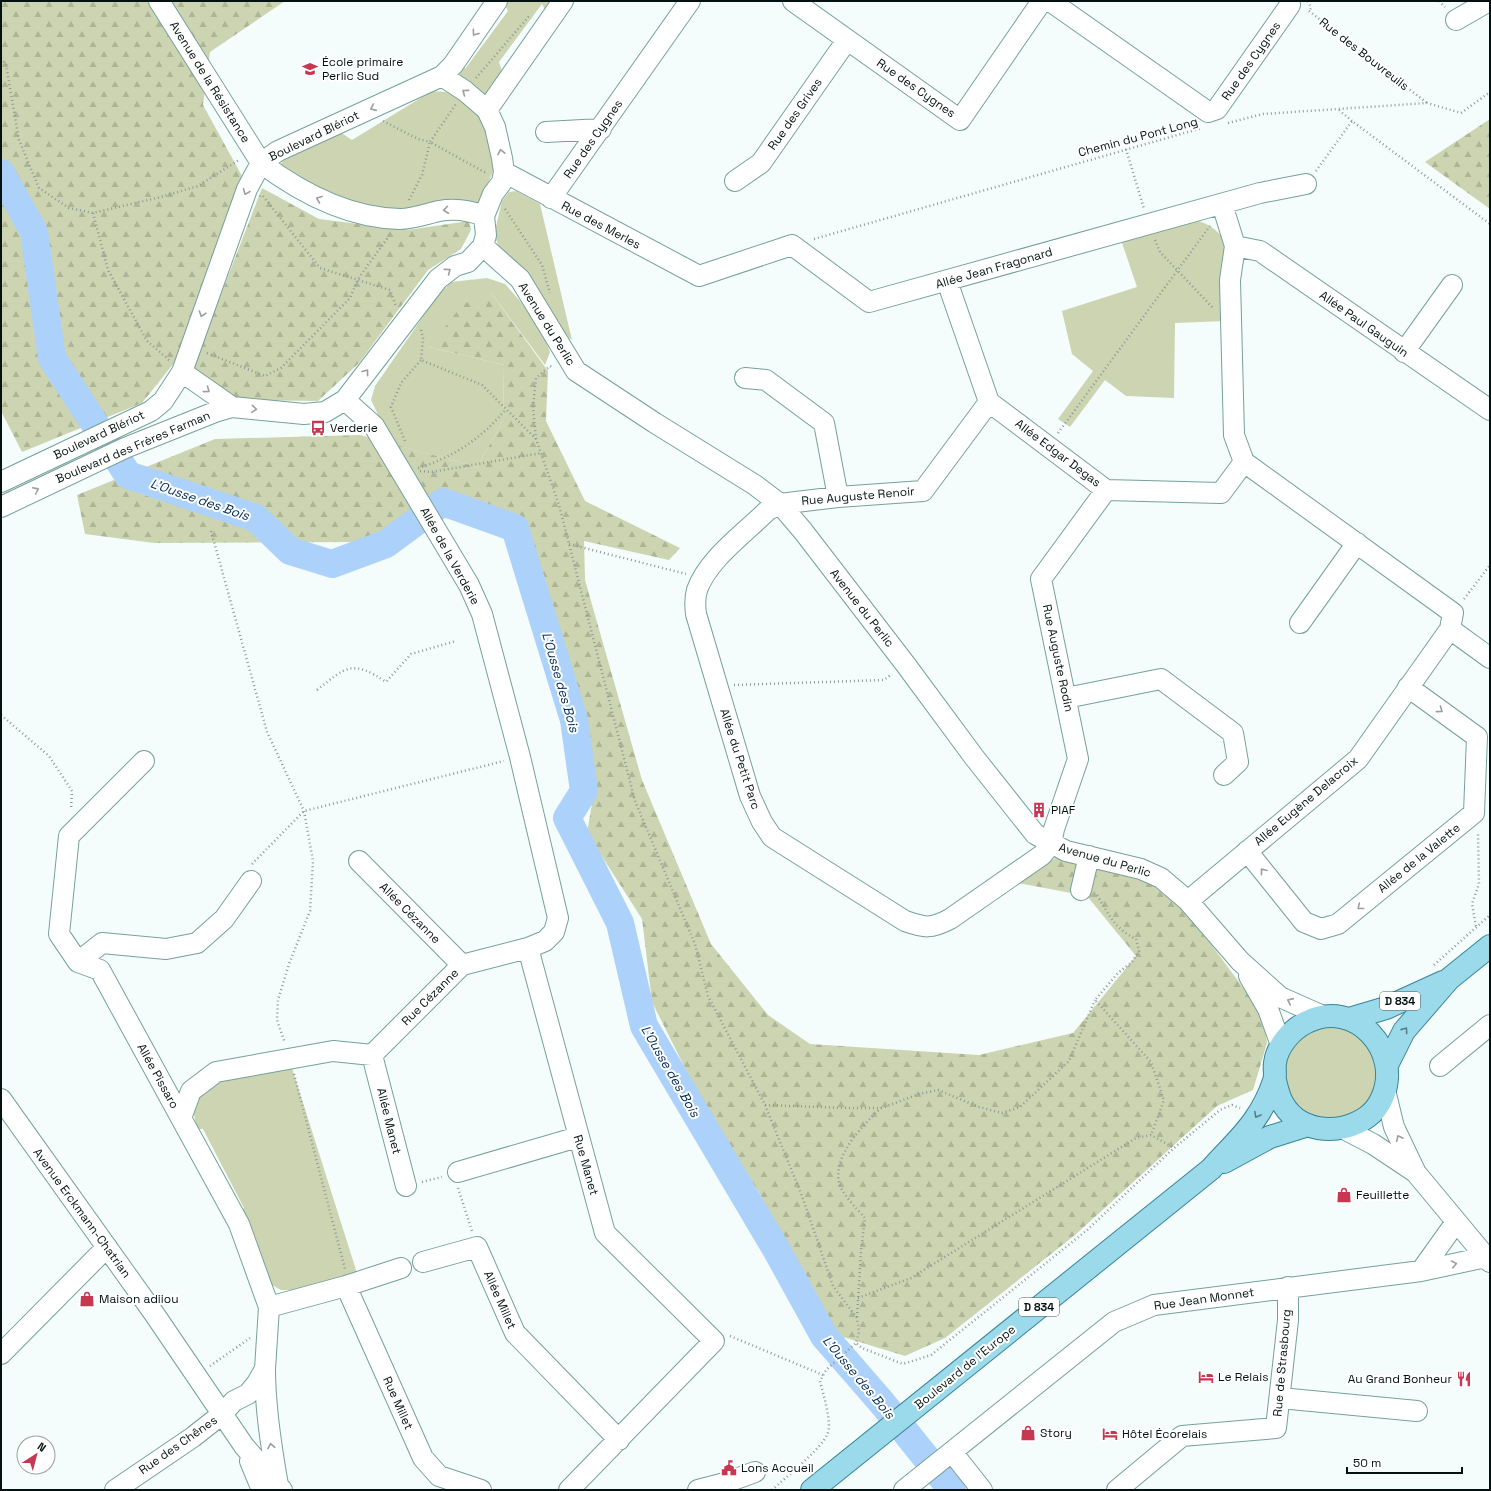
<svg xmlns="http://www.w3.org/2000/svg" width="1491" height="1491" font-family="'Space Grotesk',sans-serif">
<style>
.green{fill:#cdd4b1}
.forest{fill:url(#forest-firs)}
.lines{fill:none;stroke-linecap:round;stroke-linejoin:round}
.river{stroke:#acd1fb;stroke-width:28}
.minor-casing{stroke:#75a19a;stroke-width:22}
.major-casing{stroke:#398496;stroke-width:24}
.path{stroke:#8e9997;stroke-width:2.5;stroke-dasharray:1 3;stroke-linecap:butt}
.minor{stroke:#fff;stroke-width:20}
.major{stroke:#9adaeb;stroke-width:22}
.oneway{stroke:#9aa09f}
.oneway2{stroke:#568088}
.labels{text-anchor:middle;stroke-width:4;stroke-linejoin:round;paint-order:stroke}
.shield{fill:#fff;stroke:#4f5958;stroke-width:1}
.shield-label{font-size:11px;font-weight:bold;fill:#031210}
.street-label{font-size:12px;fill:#031210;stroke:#fff}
.poi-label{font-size:12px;fill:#031210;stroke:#fff;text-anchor:start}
.water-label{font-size:13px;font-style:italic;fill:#032b51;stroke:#fff}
</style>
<defs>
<pattern id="forest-firs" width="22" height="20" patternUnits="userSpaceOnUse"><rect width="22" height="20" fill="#cdd4b1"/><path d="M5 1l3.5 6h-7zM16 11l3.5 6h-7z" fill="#aeb597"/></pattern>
</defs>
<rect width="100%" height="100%" fill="#f4fdfb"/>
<!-- green -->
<path class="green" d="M503 1H557L548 15 542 4 499 62 503 74 485 99 451 75 463 60 465 69 508 11Z
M432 91 446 92 476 108 485 121 495 167 478 206C421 210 362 218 310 188 299 182 290 172 281 165L284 157 340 132 352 140Z
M516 191 540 204 572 340 569 338 501 251 494 235 502 201 509 192Z
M1190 219C1206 222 1214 227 1224 239L1225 321 1175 323 1174 398 1126 396 1105 380 1070 427 1058 419 1093 371 1072 354 1062 311 1137 287 1121 240Z
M487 278 505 284 520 301 542 331 550 352 545 365 492 294 429 347 504 365 503 421 477 467 392 444 371 400 375 386 436 298 451 282Z
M1285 1073a46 46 0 1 1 92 0a46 46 0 1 1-92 0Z
M291 1065 357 1273 292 1290H281L272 1285 240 1212 244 1208 203 1129H197L193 1110 197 1097 214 1081Z"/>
<!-- forest -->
<path class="forest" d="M1 1H285L210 52 203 105 242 176 174 363 142 403 22 452 1 411Z
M1490 119V209L1425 162Z
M262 188 319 219 407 230 469 221 471 230 461 249 428 270 359 363 318 401 240 400 193 367Z
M492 294 548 371 546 421 585 501 680 548 669 560 584 541 585 580 642 780 711 944 768 1015 810 1044 979 1055 1073 1033 1136 956 1087 896 1018 883 1057 857 1147 881 1182 909 1213 947 1264 1016 1267 1043 1253 1090 1217 1106 1075 1235 945 1338 905 1356 830 1333 761 1196 699 1096 652 1002 642 919 587 833 595 786 529 527 440 495 365 542 154 543 85 534 77 495 215 439 360 435 477 467 503 421 504 365 429 347 463 304Z"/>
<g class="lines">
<!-- river -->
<path class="river" d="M1 173 34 232 52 358 128 475 256 518 290 551 332 564 386 544 443 502 515 528 574 720 584 791 567 818 620 923 644 1026 776 1249 824 1336 883 1404 952 1490"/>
<!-- minor casing -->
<g class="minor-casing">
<path id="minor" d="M159 1 261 163C301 193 349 218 400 219 413 219 426 214 439 211 455 208 469 210 484 216
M793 1 960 120 1042 1
M1050 1 1208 112 1217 109 1290 5
M1456 20 1489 1
M442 76 465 91 487 110
M546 132 601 129
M504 172 699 276 792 245 869 302 1260 193 1306 184
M735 181 761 163 847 40
M551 198 690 1
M1222 204 1235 246 1230 280 1234 435 1244 462 1453 613 1450 629 1490 658
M483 246 520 279 576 371 655 423 755 485 780 504 803 531 906 665 974 757 1035 834 1066 851 1141 869 1161 878 1188 901 1240 961 1280 997 1325 1017
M1235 246 1260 251 1490 410
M947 281 989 402 1106 490 1221 493 1244 462
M1404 352 1452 285
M182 372 232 407
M745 378 766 380 824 423 838 497
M989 402 923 491 838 497 796 502 780 504 768 510C745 533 708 559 697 590 695 597 695 606 696 614L750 796 762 822 772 837 905 921C925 928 931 929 950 919L1042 855 1051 844 1054 829 1078 759 1041 579 1106 490
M1 482 151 411 163 401 182 372 247 189 261 163 278 151 442 76 453 65 497 1
M1 507 125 448 215 412 232 407 304 414 325 412 345 400 438 279 455 266 468 262 483 246 486 235 484 216 493 194 502 182 504 172 502 158 495 127 487 110 563 1
M1300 623 1357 543
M1066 698 1161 679 1233 733 1238 762 1224 775
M1247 851 1304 922 1321 929 1338 924 1474 813 1477 737 1408 687
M359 861 462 965
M1081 890 1089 856
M1188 901 1358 759 1450 629
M528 948 605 1233 714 1341 569 1490
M78 962 102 943 166 949 197 943 224 919 251 881
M1249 976 1268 1009 1281 1045
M372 1055 406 1186
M1440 1066 1490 1025
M1385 1090 1394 1127 1416 1173 1490 1262
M1 1099 153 1312 244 1446 282 1490
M181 1118 191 1091 216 1072 333 1051 372 1055 462 965 528 948 545 941 554 932 558 918 520 757 482 614 469 585 374 426 345 400
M1344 1129 1373 1144 1415 1172
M458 1172 578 1137
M423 1262 477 1247 515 1333 619 1440
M1421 1271 1456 1222
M346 1286 401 1268
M269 1307 346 1286 423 1458 439 1476 481 1490
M1 1354 107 1247
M265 1369C265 1408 271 1446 278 1485
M1280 1398 1417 1411
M952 1452 982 1490
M250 1461 262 1490
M115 1490 193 1437 221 1415 234 1401 248 1394 257 1383 265 1369 269 1307 239 1224 100 970 78 962 59 934 69 836 144 761
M698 1490 725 1483 755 1472
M904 1490 1114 1322 1154 1305 1421 1271 1486 1257
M1117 1490 1182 1436 1276 1428 1288 1320V1287"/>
</g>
<!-- major casing -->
<g class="major-casing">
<path id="major" d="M1349 1019 1386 1008 1443 982
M1387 1065 1404 1031 1449 979 1490 946
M1224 1162 1270 1137 1308 1125
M812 1490 1211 1169C1225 1153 1243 1137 1255 1119 1262 1109 1270 1093 1274 1081 1276 1076 1274 1069 1275 1063 1277 1046 1292 1029 1307 1022 1355 998 1403 1051 1382 1098 1379 1105 1374 1112 1367 1117 1339 1137 1295 1133 1280 1098 1278 1092 1276 1086 1275 1080"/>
</g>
<!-- path -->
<path class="path" d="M1308 1 1311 8 1309 11
M1439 1 1445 7
M1309 11 1427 103
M1 58 6 65 19 140 39 188 69 208 93 213 161 197 198 186 239 160
M476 78 530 15
M1339 110 1352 121
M383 121 418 139 430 142 456 104
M1228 123 1263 114 1427 103 1461 113 1490 92
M1126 149 1144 209
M1316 171 1352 121 1490 224
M263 196 320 268 390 290 396 306
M409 200 422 175 430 142 486 173
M505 209 542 265 550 293
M93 213 108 270 147 341 169 360
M814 239 1202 128
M1155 240 1160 252 1213 308
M421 330 423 338 421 360 482 385 536 439 559 505 635 801 695 944 708 996 765 1105 802 1196 833 1286 857 1318 859 1332 856 1343 862 1348 903 1364 931 1355 1086 1231 1174 1148 1220 1110 1232 1105 1240 1108
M207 353 265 376 281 368 350 298 358 279 389 236
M1058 433 1210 226
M536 439 533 407 536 378 550 366 553 368
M405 441 391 407 401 383 421 360
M418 468C454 457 482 438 506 409
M420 471 432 472 541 453
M211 531 267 732 304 811 313 861 310 911 289 964 278 1000 277 1020 285 1043
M569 544 686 574
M1464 599 1490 565
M734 685 884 680 892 674
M317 690C346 667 352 659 386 682L411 654 456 641
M1 715 49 756 72 791 71 809
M252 864 304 811 504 761
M1097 895C1109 915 1115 929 1136 939L1139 951 1132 962 1118 973 1095 1000 1151 1062 1164 1100 1151 1135
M1476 926 1472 904 1479 884 1478 833
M1434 965 1490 915
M294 1074 345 1269
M765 1105 846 1108H882L919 1094 938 1090 979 1107 1002 1113 1020 1107 1069 1061 1095 1000
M422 1182 442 1177
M458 1188 472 1231
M858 1298 911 1278 1136 1138 1151 1135 1174 1148
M857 1317 861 1251 865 1218C858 1210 842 1194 839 1183 833 1155 863 1125 881 1108
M730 1336 823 1375
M210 1366 250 1338
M772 1490C785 1478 820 1450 827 1435 833 1424 823 1394 820 1381L826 1370 856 1343"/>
<!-- minor -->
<use href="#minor" class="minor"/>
<!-- major -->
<use href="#major" class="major"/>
</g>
<!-- one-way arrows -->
<defs><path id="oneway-chevron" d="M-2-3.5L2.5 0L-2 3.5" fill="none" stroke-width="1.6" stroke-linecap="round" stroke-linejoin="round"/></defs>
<g class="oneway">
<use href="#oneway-chevron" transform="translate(475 33) rotate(126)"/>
<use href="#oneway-chevron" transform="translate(465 92) rotate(-143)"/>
<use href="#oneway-chevron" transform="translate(373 108) rotate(156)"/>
<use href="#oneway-chevron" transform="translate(501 152) rotate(-102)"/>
<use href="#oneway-chevron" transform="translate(246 192) rotate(112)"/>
<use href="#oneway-chevron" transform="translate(319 199) rotate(-158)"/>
<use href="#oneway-chevron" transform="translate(446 210) rotate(173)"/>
<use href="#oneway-chevron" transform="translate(448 271) rotate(-37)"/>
<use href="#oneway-chevron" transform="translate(202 314) rotate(109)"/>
<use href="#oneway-chevron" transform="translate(366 372) rotate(-53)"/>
<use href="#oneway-chevron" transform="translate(207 390) rotate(36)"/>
<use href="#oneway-chevron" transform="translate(254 409) rotate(5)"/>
<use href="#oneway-chevron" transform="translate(36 490) rotate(-26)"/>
<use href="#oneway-chevron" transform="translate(1440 710) rotate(36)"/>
<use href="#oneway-chevron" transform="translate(1263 871) rotate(-128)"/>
<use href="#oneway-chevron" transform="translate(1360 907) rotate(141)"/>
<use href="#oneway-chevron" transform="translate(1290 1001) rotate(-156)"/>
<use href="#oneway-chevron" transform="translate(1399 1138) rotate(-116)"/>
<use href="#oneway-chevron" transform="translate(1454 1264) rotate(-12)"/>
<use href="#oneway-chevron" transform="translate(271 1446) rotate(-100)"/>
</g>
<g class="oneway2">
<use href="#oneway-chevron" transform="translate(1405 1030) rotate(-55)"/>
<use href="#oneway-chevron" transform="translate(1257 1115) rotate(119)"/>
</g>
<!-- icons -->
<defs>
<g id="school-bare" transform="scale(1.2)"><path d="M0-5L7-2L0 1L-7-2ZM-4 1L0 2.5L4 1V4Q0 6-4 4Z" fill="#c73751" stroke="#fff" stroke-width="2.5" paint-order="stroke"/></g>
<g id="bus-bare" transform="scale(1.2)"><path d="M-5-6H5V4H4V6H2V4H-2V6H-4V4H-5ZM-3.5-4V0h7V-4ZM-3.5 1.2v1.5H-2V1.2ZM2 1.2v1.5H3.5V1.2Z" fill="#c73751" stroke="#fff" stroke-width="2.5" paint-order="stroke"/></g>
<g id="building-bare" transform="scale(1.2)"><path d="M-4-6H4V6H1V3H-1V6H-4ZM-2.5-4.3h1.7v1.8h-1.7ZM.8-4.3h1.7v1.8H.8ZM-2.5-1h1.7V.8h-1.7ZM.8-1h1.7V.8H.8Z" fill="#c73751" stroke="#fff" stroke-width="2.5" paint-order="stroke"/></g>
<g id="shop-bare" transform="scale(1.2)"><path d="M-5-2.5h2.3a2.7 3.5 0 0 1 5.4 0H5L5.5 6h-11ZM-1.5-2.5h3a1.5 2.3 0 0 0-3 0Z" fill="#c73751" stroke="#fff" stroke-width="2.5" paint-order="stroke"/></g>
<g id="hotel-bare" transform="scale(1.2)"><path d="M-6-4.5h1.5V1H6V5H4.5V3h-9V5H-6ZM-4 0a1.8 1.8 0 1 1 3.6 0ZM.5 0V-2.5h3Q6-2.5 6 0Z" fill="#c73751" stroke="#fff" stroke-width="2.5" paint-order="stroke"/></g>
<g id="restaurant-bare" transform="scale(1.2)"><path d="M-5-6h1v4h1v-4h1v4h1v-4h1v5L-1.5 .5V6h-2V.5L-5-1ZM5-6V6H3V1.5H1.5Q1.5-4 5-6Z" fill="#c73751" stroke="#fff" stroke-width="2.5" paint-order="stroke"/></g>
<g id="civic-bare" transform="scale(1.2)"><path d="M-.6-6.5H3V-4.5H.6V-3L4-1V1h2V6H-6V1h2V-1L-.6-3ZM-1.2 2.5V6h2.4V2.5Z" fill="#c73751" stroke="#fff" stroke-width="2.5" paint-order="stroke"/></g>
</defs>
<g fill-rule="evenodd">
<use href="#school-bare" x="310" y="69"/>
<use href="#bus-bare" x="318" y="428"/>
<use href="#building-bare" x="1039" y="810"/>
<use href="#shop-bare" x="1344" y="1195"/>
<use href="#shop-bare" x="87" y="1299"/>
<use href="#hotel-bare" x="1206" y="1377"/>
<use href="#restaurant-bare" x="1464" y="1379"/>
<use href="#shop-bare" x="1028" y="1433"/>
<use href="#hotel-bare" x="1110" y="1434"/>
<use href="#civic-bare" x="729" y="1468"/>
</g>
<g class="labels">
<!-- shield labels -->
<g class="shield">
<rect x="1380" y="992" width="40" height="18" rx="3"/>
<rect x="1019" y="1298" width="40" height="18" rx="3"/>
</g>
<g class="shield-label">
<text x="1400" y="1005">D 834</text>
<text x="1039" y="1311">D 834</text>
</g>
<!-- street labels -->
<g class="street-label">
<text transform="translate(1364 54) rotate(38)" y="4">Rue des Bouvreuils</text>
<text transform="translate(1251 61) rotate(-55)" y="4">Rue des Cygnes</text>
<text transform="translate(210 82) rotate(58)" y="4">Avenue de la Résistance</text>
<text transform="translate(916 88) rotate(35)" y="4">Rue des Cygnes</text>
<text transform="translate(795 114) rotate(-55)" y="4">Rue des Grives</text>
<text transform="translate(314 136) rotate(-26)" y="4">Boulevard Blériot</text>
<text transform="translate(1138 137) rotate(-15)" y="4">Chemin du Pont Long</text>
<text transform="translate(593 139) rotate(-55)" y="4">Rue des Cygnes</text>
<text transform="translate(601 225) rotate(28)" y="4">Rue des Merles</text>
<text transform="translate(994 268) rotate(-16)" y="4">Allée Jean Fragonard</text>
<text transform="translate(547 324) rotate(58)" y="4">Avenue du Perlic</text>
<text transform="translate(1364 324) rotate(35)" y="4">Allée Paul Gauguin</text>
<text transform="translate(99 435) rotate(-25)" y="4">Boulevard Blériot</text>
<text transform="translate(133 447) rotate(-23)" y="4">Boulevard des Frères Farman</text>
<text transform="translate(1058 453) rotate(37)" y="4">Allée Edgar Degas</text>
<text transform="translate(858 496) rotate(-5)" y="4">Rue Auguste Renoir</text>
<text transform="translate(450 556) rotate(61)" y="4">Allée de la Verderie</text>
<text transform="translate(862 608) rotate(52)" y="4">Avenue du Perlic</text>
<text transform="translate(1058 658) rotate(78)" y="4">Rue Auguste Rodin</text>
<text transform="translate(740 759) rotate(72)" y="4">Allée du Petit Parc</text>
<text transform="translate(1306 801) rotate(-40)" y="4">Allée Eugène Delacroix</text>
<text transform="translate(1419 858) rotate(-39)" y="4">Allée de la Valette</text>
<text transform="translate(1105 860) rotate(16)" y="4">Avenue du Perlic</text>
<text transform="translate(410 913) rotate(45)" y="4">Allée Cézanne</text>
<text transform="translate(430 997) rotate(-45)" y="4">Rue Cézanne</text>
<text transform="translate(158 1076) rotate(61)" y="4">Allée Pissaro</text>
<text transform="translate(389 1121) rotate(76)" y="4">Allée Manet</text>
<text transform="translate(586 1165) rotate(74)" y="4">Rue Manet</text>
<text transform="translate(82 1213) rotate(54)" y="4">Avenue Erckmann-Chatrian</text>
<text transform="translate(1204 1299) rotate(-8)" y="4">Rue Jean Monnet</text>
<text transform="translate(500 1300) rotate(66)" y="4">Allée Millet</text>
<text transform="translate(1282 1363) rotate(-85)" y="4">Rue de Strasbourg</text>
<text transform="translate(965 1367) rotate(-39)" y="4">Boulevard de l'Europe</text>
<text transform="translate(398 1403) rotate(66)" y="4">Rue Millet</text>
<text transform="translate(178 1445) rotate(-35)" y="4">Rue des Chênes</text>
</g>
<!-- poi labels -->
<g class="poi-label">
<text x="322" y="66">École primaire<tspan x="322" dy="14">Perlic Sud</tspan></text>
<text x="330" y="432">Verderie</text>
<text x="1051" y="814">PIAF</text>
<text x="1356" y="1199">Feuillette</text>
<text x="99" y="1303">Maison adiiou</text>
<text x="1218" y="1381">Le Relais</text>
<text x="1452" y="1383" text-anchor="end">Au Grand Bonheur</text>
<text x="1040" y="1437">Story</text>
<text x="1122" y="1438">Hôtel Écorelais</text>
<text x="741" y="1472">Lons Accueil</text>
</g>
<!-- water labels -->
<g class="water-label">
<text transform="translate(200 499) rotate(19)" y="5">L'Ousse des Bois</text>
<text transform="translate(561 682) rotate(74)" y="5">L'Ousse des Bois</text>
<text transform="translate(671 1071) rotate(60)" y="5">L'Ousse des Bois</text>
<text transform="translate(859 1377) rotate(50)" y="5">L'Ousse des Bois</text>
</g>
</g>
<!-- border -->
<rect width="1491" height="1491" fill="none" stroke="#031210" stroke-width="4"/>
<!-- north arrow -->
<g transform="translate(36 1455) rotate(36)"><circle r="19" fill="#ffffff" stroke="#9aa09f"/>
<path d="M0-3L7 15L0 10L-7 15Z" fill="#c73751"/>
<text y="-6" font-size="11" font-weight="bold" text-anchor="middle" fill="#031210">N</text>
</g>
<!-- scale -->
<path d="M1347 1467v6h115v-6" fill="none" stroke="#031210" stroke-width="2"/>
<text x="1353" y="1467" font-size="12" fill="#031210" stroke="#ffffff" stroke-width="3" paint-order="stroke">50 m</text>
</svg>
